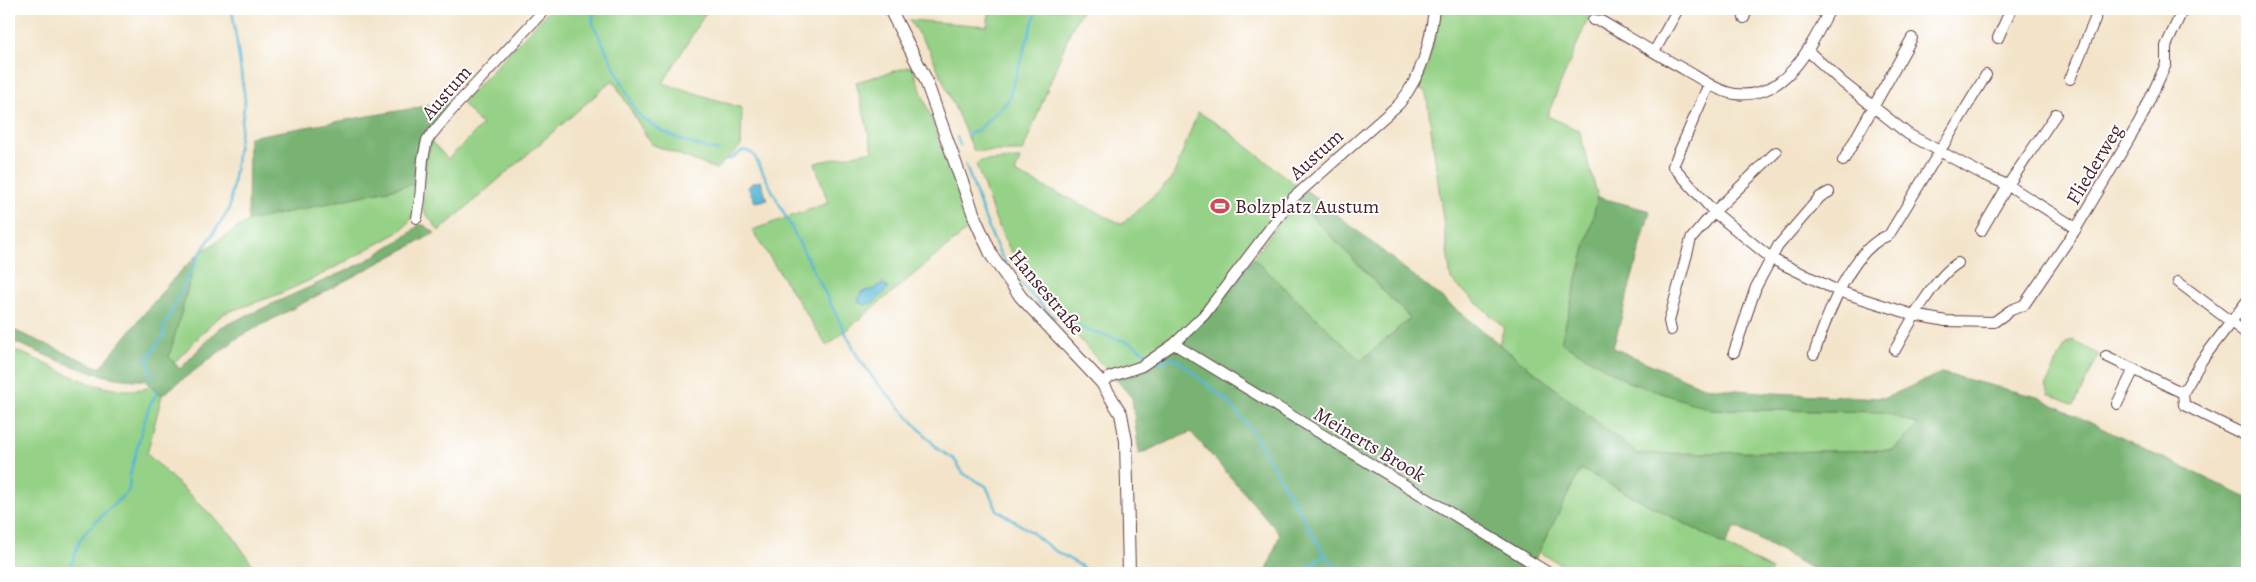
<svg xmlns="http://www.w3.org/2000/svg" width="2256" height="582" font-family="Alegreya,serif">
<style>
.green{fill:#95d186;stroke:#707858}
.forest{fill:#78b373;stroke:#61694f}
.water{fill:#56b7d5;stroke:#506b80}
.lines{fill:none;stroke-linecap:round;stroke-linejoin:round}
.stream{stroke:#56b7d5;stroke-width:2.5}
.minor-casing{stroke:#633d43;stroke-width:12}
.tertiary-casing{stroke:#633d43;stroke-width:14}
.minor{stroke:#fff;stroke-width:10}
.tertiary{stroke:#fff;stroke-width:12}
.labels{text-anchor:middle;stroke-width:4;stroke-linejoin:round;paint-order:stroke}
.street-label{font-size:20px;fill:#4a1f2b;stroke:#fff}
.poi-label{font-size:20px;fill:#4a1f2b;stroke:#fff;text-anchor:start}
</style>
<rect width="100%" height="100%" fill="#fff"/>
<filter id="ink" filterUnits="userSpaceOnUse"><feTurbulence type="fractalNoise" baseFrequency=".02" numOctaves="2"/><feDisplacementMap in="SourceGraphic" scale="10" xChannelSelector="R" yChannelSelector="G"/><feConvolveMatrix kernelMatrix="1 2 1 2 8 2 1 2 1" color-interpolation-filters="sRGB"/></filter>
<filter id="wash" filterUnits="userSpaceOnUse"><feTurbulence type="fractalNoise" baseFrequency=".0096" numOctaves="4" result="noise"/><feDisplacementMap in="SourceGraphic" scale="20" xChannelSelector="R" yChannelSelector="G"/><feGaussianBlur stdDeviation="1.12" result="paint"/><feColorMatrix in="noise" values="0 0 0 0 0 0 0 0 0 0 0 0 0 0 0 0 0 1.4 0 .05"/><feComposite in="paint" operator="in"/></filter>
<g filter="url(#wash)">
<rect width="100%" height="100%" fill="#f3e4c9"/>
<!-- green -->
<path class="green" d="M550 9H708L663 83 742 108 741 146 716 169 651 144 613 80 439 231 423 210 426 152 431 141 448 159 482 125 462 103Z
M990 9H1082L1070 32 1023 151H974L930 51 909 20 987 26Z
M1438 9H1592L1547 116 1579 130 1598 197 1561 342 1710 409 1884 412 1919 425 1894 450 1637 454 1499 344 1504 327 1451 280 1426 91 1418 89C1429 63 1436 38 1438 9Z
M912 66 971 227 827 346 752 230 828 203 815 163 873 151 856 82Z
M1198 112 1225 129 1298 187C1253 247 1207 324 1142 363 1133 369 1119 370 1109 373L1072 330 1061 313 1024 272 1008 246 995 218 976 164 981 161 1020 159 1015 173 1122 224 1172 179Z
M419 183C416 206 417 217 399 232L319 276 277 295 225 313 215 320 174 363 168 358 197 255 248 221Z
M1296 200 1410 318 1361 361 1253 258Z
M2073 340 2099 355 2074 405 2049 394 2046 385 2066 344Z
M9 348C54 364 102 401 152 387L162 395 147 454 232 535 258 573H9Z
M1581 469 1772 570 1770 573H1576L1537 551Z"/>
<!-- forest -->
<path class="forest" d="M455 101 437 123 419 183 248 221 249 137Z
M1306 190 1637 454 1893 450 1919 425 1884 412 1710 409 1628 382 1561 342 1598 197 1650 211 1613 348 1703 387 1772 393 1885 398 1941 373 2037 397 2247 498V573H1820L1736 527 1725 545 1581 469 1530 569 1537 573H1266L1280 534 1191 432 1139 454 1132 398 1115 378 1175 347 1253 258 1361 361 1410 318 1296 200Z
M419 225H424L435 233 239 337 162 395 144 380C97 381 52 357 9 340V328L100 368 170 282 197 255 169 357 180 369 219 328 363 263 407 235Z"/>
<!-- water -->
<path class="water" d="M761 181 767 200 755 202 748 187 752 183Z
M883 283 888 289 875 302 865 305 858 302 861 292 874 289Z"/>
<g class="lines">
<!-- stream -->
<path class="stream" d="M600 9 593 15V24L637 113C659 134 689 144 718 151
M967 135 977 131 1008 101 1037 9
M957 137 960 145
M727 159H731L742 151H748L754 155 858 357 876 382 939 450 954 459 964 474 986 486 997 510 1030 531 1052 549 1093 573
M965 164C978 195 986 228 1002 257 1015 281 1037 300 1055 319
M1071 325 1131 343 1150 356
M1156 361 1159 363 1170 358 1179 361 1228 402 1251 429 1325 555 1342 573
M151 377 148 358 164 335V327L169 317 201 252 229 210 231 198 245 100 232 9
M68 573 80 540 87 530 129 490 130 475 141 433 150 404 157 394 155 390
M1097 573 1100 569H1106
M1301 573 1325 555"/>
</g>
</g>
<g filter="url(#ink)">
<g class="lines">
<!-- minor casing -->
<g class="minor-casing">
<path id="minor" d="M1817 9 1828 13
M1744 18 1747 9
M1593 20 1601 21C1630 38 1658 55 1687 71 1701 79 1719 92 1735 94 1786 100 1811 46 1830 9
M1998 38 2011 9
M1808 51 1842 82 1908 134 1984 175 2008 185 2076 228
M1654 52 1678 9
M2070 79 2095 19V9
M1709 84 1673 166 1714 212 1772 259 1838 291 1914 315 1946 321 1994 322 2011 310 2024 305 2074 232 2140 121 2166 64V46L2183 9
M1843 161 1912 38
M417 218 420 199 423 159 427 140 451 111 545 9
M1981 231 2008 185 2056 114
M2178 282 2247 334
M2247 301 2202 360 2183 393 2184 405 2247 436
M1671 330 1669 321 1691 239 1714 212 1776 152
M1174 344 1549 573
M1895 350C1909 325 1934 277 1958 263
M1734 352 1756 287 1778 246 1820 197 1829 192
M1814 354C1826 318 1851 248 1889 235L1986 75
M2106 356 2183 393
M1102 383 1110 377 1142 366 1174 344 1204 315 1293 198 1399 104C1422 76 1430 44 1434 9
M2117 404 2134 369"/>
</g>
<!-- tertiary casing -->
<g class="tertiary-casing">
<path id="tertiary" d="M890 9 925 78 976 221 992 256 1021 297 1102 383 1121 414 1126 441 1129 573"/>
</g>
<!-- minor -->
<use href="#minor" class="minor"/>
<!-- tertiary -->
<use href="#tertiary" class="tertiary"/>
</g>
</g>
<!-- icons -->
<defs>
<g id="stadium-bare" transform="scale(1.5)"><path d="M0-5a6.5 5 0 1 0 0 10a6.5 5 0 1 0 0-10ZM-3.5-1.8h7v3.6h-7Z" fill="#d1495b" stroke="#fff" stroke-width="2.5" paint-order="stroke"/></g>
</defs>
<g fill-rule="evenodd">
<use href="#stadium-bare" x="1220" y="206"/>
</g>
<g class="labels">
<!-- street labels -->
<g class="street-label">
<text transform="translate(446 92) rotate(-49)" y="7">Austum</text>
<text transform="translate(1316 154) rotate(-42)" y="7">Austum</text>
<text transform="translate(2094 164) rotate(-59)" y="7">Fliederweg</text>
<text transform="translate(1047 292) rotate(50)" y="7">Hansestraße</text>
<text transform="translate(1370 444) rotate(31)" y="7">Meinerts Brook</text>
</g>
<!-- poi labels -->
<g class="poi-label">
<text x="1235" y="213">Bolzplatz Austum</text>
</g>
</g>
<!-- margin -->
<rect width="2256" height="582" fill="none" stroke="#fff" stroke-width="30"/>
</svg>
